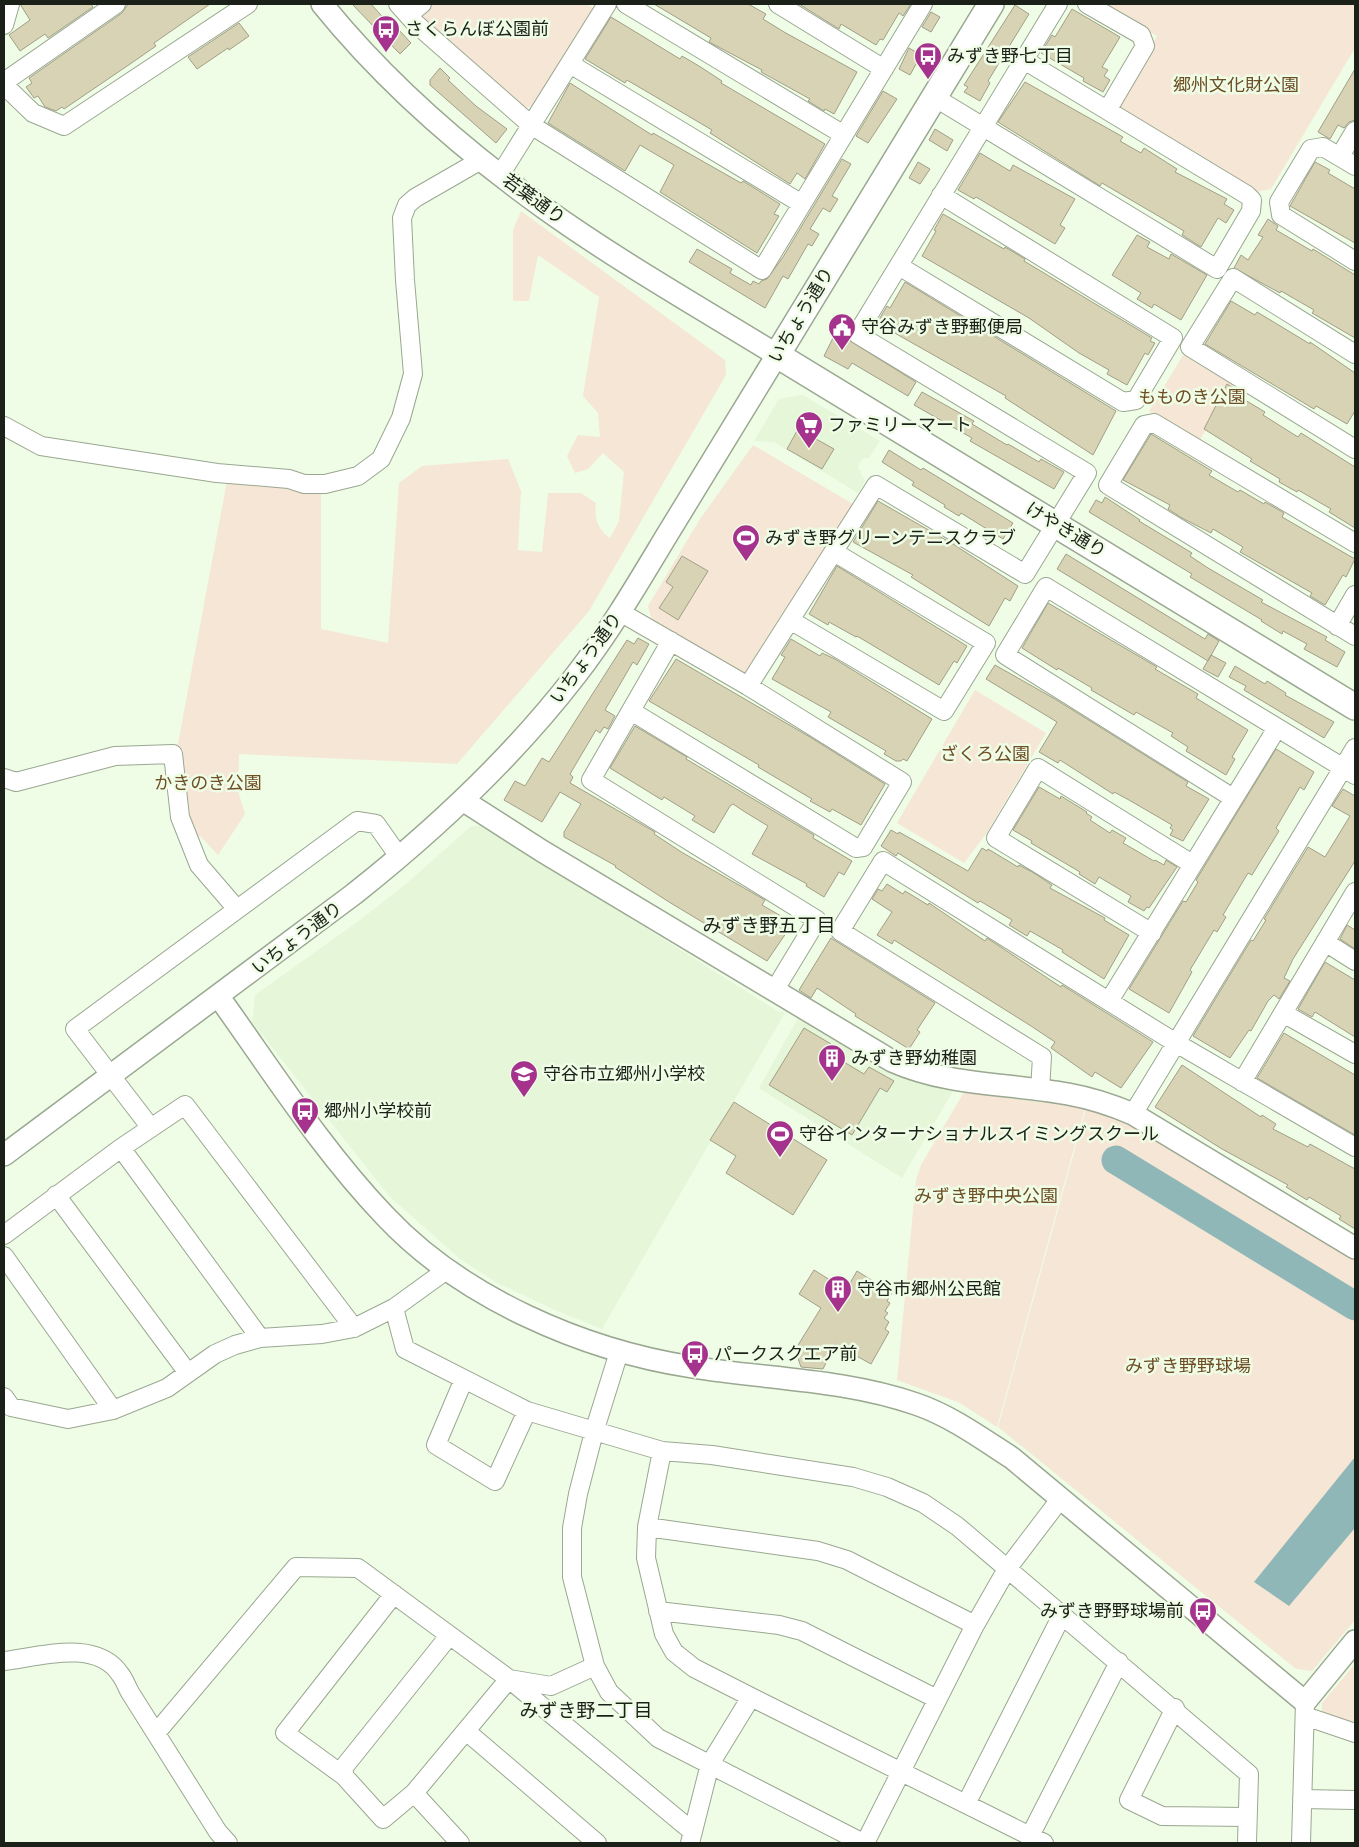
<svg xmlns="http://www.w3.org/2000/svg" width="1359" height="1847" font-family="'Fira Sans Condensed','Noto Sans JP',sans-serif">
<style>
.built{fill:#e5f7d8}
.green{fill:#f5e6d5}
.water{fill:#90b7b7}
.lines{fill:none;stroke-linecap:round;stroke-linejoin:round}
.river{stroke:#90b7b7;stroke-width:29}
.building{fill:#d7d3b4;stroke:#a29f87}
.minor-casing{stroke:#9aa791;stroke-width:20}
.tertiary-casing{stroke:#9aa791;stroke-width:24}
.secondary-casing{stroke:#9aa791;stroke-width:28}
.minor{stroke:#fff;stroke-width:18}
.tertiary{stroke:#fff;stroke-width:21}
.secondary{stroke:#fff;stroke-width:25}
.labels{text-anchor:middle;stroke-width:5;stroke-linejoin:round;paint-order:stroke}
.poi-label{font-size:18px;fill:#1b2018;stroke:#effde6;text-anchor:start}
.park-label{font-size:18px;fill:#6e4e25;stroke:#effde6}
.street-label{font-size:18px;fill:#1b2018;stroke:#effde6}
.neighbourhood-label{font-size:19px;fill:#1b2018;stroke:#effde6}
</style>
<rect width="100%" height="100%" fill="#effde6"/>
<!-- built -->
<path class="built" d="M803 395 880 441 869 458 862 459 858 467 865 481 858 493 774 442 754 441 779 399Z
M482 825 779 1012 786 1011 602 1329 555 1310 497 1283 460 1259 389 1196 252 1022 255 995 360 920 407 883 470 827Z
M798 1018 873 1062 912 1080 953 1091 902 1178 759 1088Z"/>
<!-- green -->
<path class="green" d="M432 4H587L594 9 534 105 527 108 424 21 420 13Z
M1101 4H1355V48L1271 189 1256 192 1121 110 1120 102 1157 36Z
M521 211 725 360 726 375 589 611 457 764 239 754 238 791 245 814 218 855 200 836 192 841 177 749 229 470 321 490V629L388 643 399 483 422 466 508 459 521 491 518 550 542 552 548 493H581L596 503C594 517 597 529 610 538L619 521 624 472 603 453 588 469 575 473 567 456 578 435 600 437 598 413 583 396 599 297 538 255 529 301H513V230Z
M1185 352 1235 382 1199 441 1149 411Z
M753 445 853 504 749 675 652 621 648 606 700 519Z
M975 690 1046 733 986 834 964 863 897 823Z
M964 1092 1085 1108 997 1427 960 1403 897 1380 916 1180 921 1165Z
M1086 1109 1119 1119 1355 1259V1620L1312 1671 1296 1669 998 1427Z
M1355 1664V1729L1322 1715V1703Z"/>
<!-- water -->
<path class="water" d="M1355 1457V1528L1289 1606 1254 1582Z"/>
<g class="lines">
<!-- river -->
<path class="river" d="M1116 1160 1355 1306"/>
</g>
<!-- building -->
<path class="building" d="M20 4H91L93 7 48 38 45 34 20 51 9 35 30 20Z
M128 4H210L154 43 156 46 133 62 64 109 62 107 56 111 45 107 38 96 34 98 26 87 32 83 29 78 122 13Z
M352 4H371L397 33 400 31 411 43 400 54Z
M654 4H748L766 14 763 19 784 32 857 72 834 114 825 109 824 111 808 101 810 99 761 72 762 70 709 42 711 38Z
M799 4H911L903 16 899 13 883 40 880 39 876 45 841 24 839 29Z
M1015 5 1029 14 988 81 990 83 980 101 964 92 968 87 964 85Z
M1072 9 1120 37 1102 67 1108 70 1104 76 1110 80 1103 92 1083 81 1084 78 1041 53 1052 35 1055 37Z
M931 12 940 17 931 32 922 27Z
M611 17 680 59 682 56 699 66 722 81 721 83 825 144 805 179 797 173 790 184 710 133 712 130 627 80 625 83 585 59Z
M239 23 249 36 229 50 228 48 197 69 188 57Z
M909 48 921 55 910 75 899 69Z
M440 68 450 78 448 80 476 106 507 129 496 143 430 85V80Z
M1355 69V120L1349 122 1344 128 1338 125 1330 139 1318 132Z
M1025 82 1123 137 1120 141 1141 153 1144 148 1177 169 1175 172 1227 199 1224 204 1234 210 1226 223 1218 218 1201 247 1182 235 1184 231 1102 183 1100 186 998 122Z
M570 83 652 135 653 133 741 183 743 181 780 204 774 214 779 216 757 253 660 192 674 165 640 145 625 171 548 123Z
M883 91 897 99 868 143 856 136Z
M935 129 953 140 947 151 929 140Z
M980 153 1010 171 1013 165 1075 199 1060 225 1065 228 1055 244 976 197 974 199 958 190Z
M842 159 851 164 832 196 838 199 830 212 823 208 810 229 819 234 812 246 808 244 788 279 783 276 765 308 689 262 697 249 732 269 730 273 751 285 753 281 759 284 761 281 767 279 783 257Z
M918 162 930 169 920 184 909 178Z
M1315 162 1330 170 1328 173 1355 189V243L1290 206Z
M943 214 1004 249 1005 247 1025 259 1024 261 1152 338 1150 341 1155 343 1148 355 1145 353 1127 385 1107 374 1109 370 1079 353 1029 318 922 256 936 231 934 230Z
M1268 219 1278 226 1276 230 1312 251 1313 249 1355 275V338L1312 313 1314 310 1281 291 1280 293 1234 268 1241 255 1248 260 1263 237 1258 235Z
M1137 235 1150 242 1147 247 1169 259 1171 254 1207 275 1181 320 1154 304 1152 308 1137 299 1141 293 1112 275Z
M905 282 1116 411 1093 455 1005 398 1006 396 877 323 887 306 890 308Z
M1231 301 1255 315 1257 312 1310 344V342L1355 373V411L1347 424 1316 406 1314 409 1205 344Z
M836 332 916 382 908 396 852 363 848 369 824 356Z
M1227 384 1242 393 1240 397 1265 412 1263 415 1298 437 1301 433 1355 467V528L1329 512 1331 509 1312 498 1298 490 1297 492 1279 482 1280 479 1250 461 1252 459 1204 429Z
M922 392 974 421 972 424 1007 445 1008 444 1039 462 1041 459 1064 472 1054 489 970 441 972 438 914 405Z
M798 429 834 449 822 469 787 449Z
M1151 434 1212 471 1209 475 1238 492 1240 490 1264 504 1265 502 1284 513 1282 517 1355 559 1346 577 1343 575 1325 605 1310 596 1312 593 1240 552 1243 547 1213 529 1211 533 1182 518 1168 509 1170 505 1123 480Z
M889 450 921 470 923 468 1013 523 1003 539 961 513 959 516 944 507 945 505 912 485 914 482 882 462Z
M1105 497 1140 520 1139 521 1192 553 1190 556 1208 568 1263 600 1261 602 1327 637 1325 640 1345 652 1337 667 1304 649 1307 644 1283 631 1282 634 1261 621 1262 620 1190 577 1192 574 1089 512 1096 500 1102 503Z
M878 501 953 544 1018 586 1010 601 1005 598 989 626 911 577 913 575 853 542Z
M1066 554 1205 639 1208 634 1219 641 1208 661 1057 569Z
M682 556 708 571 678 620 659 608 673 587 666 582Z
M837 566 967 646 957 663 954 661 939 685 857 636 856 637 829 622 828 625 809 614Z
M1048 603 1157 667 1155 669 1198 694 1196 698 1248 730 1232 757 1235 759 1226 775 1186 751 1188 747 1171 736 1173 733 1136 712 1134 715 1091 690 1092 688 1058 668 1057 670 1022 648Z
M638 638 649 644 637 665 633 662 605 710 615 716 608 729 604 727 600 733 596 730 570 774 573 777 570 783 655 832 654 834 683 853 765 900 762 905 793 923 767 961 669 902 615 867 616 866 564 837V832L581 804 560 792 542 822 504 800 515 781 525 786 542 758 549 762 627 640 634 644Z
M791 639 820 656 822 653 835 659 932 719 907 761 903 759 901 761H896L884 754 886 751 828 717 831 712 772 679 785 657 781 655Z
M1211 655 1226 663 1218 677 1203 669Z
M676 659 810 737 885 784 861 825 832 809 830 812 810 801 812 799 758 767 759 765 649 701Z
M995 665 1055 699 1188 782 1186 786 1209 799 1183 841 1170 835 1173 830 1170 828 1172 825 1129 800 1114 792 1113 794 1060 760 1058 763 1039 752 1057 722 986 679Z
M1235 666 1265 684 1267 681 1286 693 1285 695 1334 722 1324 738 1244 690 1246 686 1229 677Z
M635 726 687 757 686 759 814 835 813 838 852 861 844 875 839 872 824 897 806 886 807 884 752 854 768 826 745 812 733 804 730 806 714 833 692 820 695 816 664 797 662 800 610 768Z
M1276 749 1314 772 1304 790 1300 787 1276 828 1279 831 1252 875 1248 873 1223 915 1226 917 1217 932 1214 930 1190 970 1192 972 1169 1013 1129 989 1183 901 1186 902 1198 882 1196 880Z
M1039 787 1060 799 1061 796 1087 812 1086 813 1092 817 1090 820 1110 833 1112 830 1126 838 1123 843 1154 861 1155 860 1164 865 1166 860 1177 867 1149 908 1147 907 1144 911 1128 902 1131 896 1099 877 1095 884 1079 874 1080 872 1031 843 1032 841 1013 830Z
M1343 789 1355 796V861L1293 959 1284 978 1290 981 1279 999 1274 995 1268 1001 1251 1031 1249 1030 1230 1058 1193 1036 1251 940 1253 941 1266 920 1264 919 1308 847 1325 857 1350 816 1332 806Z
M891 830 898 834 899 832 968 871 982 848 987 851 988 849 1018 867 1019 865 1034 873 1052 885 1050 888 1105 918 1104 920 1129 935 1104 979 1062 952 1063 950 1030 931 1027 936 1009 925 1012 920 980 901 978 903 898 853 896 856 881 846Z
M887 884 903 894 905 891 928 905 929 903 985 941 987 938 1061 987 1062 985 1153 1042 1121 1088 1095 1072 1092 1077 1051 1048 1055 1042 1031 1026 894 940 892 944 877 935 892 912 872 899 878 889 882 891Z
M1347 925 1355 930V949L1340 939Z
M831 938 935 1003 917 1030 920 1032 909 1049 855 1016 856 1014 817 988 811 998 799 990Z
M1325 962 1355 980V1037L1315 1012 1312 1017 1298 1009Z
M804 1028 831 1044 827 1052 864 1074 869 1067 894 1081 887 1092 880 1088 852 1135 769 1085Z
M1284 1033 1355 1075V1135L1257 1078Z
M1182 1065 1261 1117 1262 1115 1276 1124 1273 1129 1308 1147 1310 1144 1355 1169V1229L1339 1219 1341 1216 1309 1197 1307 1200 1286 1187 1288 1185 1222 1149 1155 1107Z
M734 1102 827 1160 793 1215 726 1173 736 1156 710 1140Z
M814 1270 846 1290 857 1271 892 1293 887 1301 890 1303 885 1311 888 1313 884 1318 889 1322 885 1329 889 1332 871 1364 835 1344 823 1369 801 1367 795 1350 821 1308 799 1294Z"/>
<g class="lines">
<!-- minor casing -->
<g class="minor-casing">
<path id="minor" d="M398 4 415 23 531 125 762 270 923 4
M626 4 844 135
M778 4 884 69
M1087 4 1141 35 1145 46 1108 109
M408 15 422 4
M4 25 10 4
M570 64 802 204
M4 82 116 4
M4 85 33 113 64 126 248 4
M934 97 1217 269 1251 211 1252 200 1247 195 1024 60
M1340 156 1355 131
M1355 166 1323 147 1311 149 1279 202 1281 215 1355 261
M500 175 607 4
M899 266 1123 402 1136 400 1173 338 941 195
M1355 354 1233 278 1190 347 1355 449
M4 426 41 446 217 473 289 479 304 484H325L358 476 381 459 401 418 413 374 405 280 402 218 407 205 415 198 481 160
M1355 543 1154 423 1144 425 1108 485 1355 636
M620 612 748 686 902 782 863 847 856 848 631 711
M790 620 944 711 986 643 834 552
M1337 626 1355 595
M671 641 591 780 817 920 774 991
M748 686 876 485 1025 574 1087 473 857 334 1058 4
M4 778 16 782 115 756 173 754 180 817 199 865 236 908
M1233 798 1005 655 1046 587 1355 775
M1152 933 996 838 1038 768 1192 864
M1325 942 1355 961
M1109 1001 1277 728
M1283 1013 1355 1054
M1242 1082 1355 892
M1040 1090 1042 1057 840 931 883 861 1176 1043 1355 1147
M1133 1114 1355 748
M151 1128 75 1029 357 821 376 824 400 858
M121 1148 260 1338
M56 1195 188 1373
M4 1235 121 1148 185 1105 354 1328
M4 1256 113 1410
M394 1308 405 1349 527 1411 662 1451 712 1455 853 1477 887 1487 923 1503 957 1526 1249 1774 1247 1843
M619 1352 594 1432 578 1494 572 1528V1577L595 1666 609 1692 658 1738 863 1843
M464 1379 436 1445 495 1481 527 1411
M4 1397 11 1407 68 1419 113 1410 167 1388 215 1354 235 1345 260 1338 322 1334 354 1328 394 1308 448 1269
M662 1451 647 1527 646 1558 664 1634 674 1652 694 1668 751 1697 1044 1843
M647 1527 818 1551 847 1560 975 1625
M394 1594 285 1733 344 1776 383 1819 414 1793 509 1679 693 1832
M658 1611 779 1625 802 1631 937 1699
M4 1661C38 1657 96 1638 120 1674 125 1680 127 1688 131 1694L218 1832 228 1843
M1175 1708 1129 1800 1162 1816 1247 1817
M1305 1716 1355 1733
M466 1731 597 1843
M156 1733 296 1567 358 1568 509 1679 551 1686 595 1666
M344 1776V1767L449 1636
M414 1793 460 1843
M1302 1799 1355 1800
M966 1804 1062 1615
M1030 1836 1119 1662
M690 1843 710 1764 751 1697
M865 1843 975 1625 1007 1569 1061 1498
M1301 1843 1305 1702"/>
</g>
<!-- tertiary casing -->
<g class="tertiary-casing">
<path id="tertiary" d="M464 801 542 851 892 1061C948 1086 1008 1083 1068 1094 1090 1098 1112 1105 1133 1114L1355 1248
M219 997C272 1071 322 1150 385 1216 462 1298 583 1350 692 1367 766 1379 844 1379 916 1404 951 1416 981 1438 1012 1458L1305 1702 1355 1641
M4 1155 354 894C436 829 512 758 576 675 610 631 638 583 667 535 704 475 740 415 777 355 699 307 618 261 544 208 462 149 385 82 322 4"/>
</g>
<!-- secondary casing -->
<g class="secondary-casing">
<path id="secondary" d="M991 4 777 355 1355 707"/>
</g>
<!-- minor -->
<use href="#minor" class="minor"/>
<!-- tertiary -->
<use href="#tertiary" class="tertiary"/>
<!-- secondary -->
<use href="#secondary" class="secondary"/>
</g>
<!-- icons -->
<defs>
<g id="bus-pin" transform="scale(1.4375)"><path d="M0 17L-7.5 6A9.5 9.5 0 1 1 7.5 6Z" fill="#a5328d" stroke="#effde6"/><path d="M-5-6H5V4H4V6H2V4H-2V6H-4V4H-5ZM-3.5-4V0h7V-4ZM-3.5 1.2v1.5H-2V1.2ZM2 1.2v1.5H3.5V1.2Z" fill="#fff"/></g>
<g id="civic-pin" transform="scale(1.4375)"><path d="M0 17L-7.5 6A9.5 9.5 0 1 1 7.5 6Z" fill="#a5328d" stroke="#effde6"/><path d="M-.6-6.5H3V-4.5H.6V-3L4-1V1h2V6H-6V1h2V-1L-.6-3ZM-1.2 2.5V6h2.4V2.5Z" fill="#fff"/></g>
<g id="supermarket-pin" transform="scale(1.4375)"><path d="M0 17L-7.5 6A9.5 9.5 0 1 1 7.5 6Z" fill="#a5328d" stroke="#effde6"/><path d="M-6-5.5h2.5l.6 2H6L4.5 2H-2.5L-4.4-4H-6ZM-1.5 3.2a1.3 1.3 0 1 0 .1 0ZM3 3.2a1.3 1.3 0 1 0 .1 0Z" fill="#fff"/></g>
<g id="stadium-pin" transform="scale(1.4375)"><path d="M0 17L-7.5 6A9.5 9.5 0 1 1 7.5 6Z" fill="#a5328d" stroke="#effde6"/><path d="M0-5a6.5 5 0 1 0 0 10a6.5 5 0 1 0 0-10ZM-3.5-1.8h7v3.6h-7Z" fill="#fff"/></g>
<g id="building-pin" transform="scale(1.4375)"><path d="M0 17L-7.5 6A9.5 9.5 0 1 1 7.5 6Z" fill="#a5328d" stroke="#effde6"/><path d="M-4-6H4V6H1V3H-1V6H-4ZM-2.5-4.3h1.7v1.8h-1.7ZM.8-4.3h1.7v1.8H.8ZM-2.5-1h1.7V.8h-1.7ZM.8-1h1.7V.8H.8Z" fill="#fff"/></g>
<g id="school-pin" transform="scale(1.4375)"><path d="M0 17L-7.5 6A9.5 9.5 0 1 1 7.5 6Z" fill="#a5328d" stroke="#effde6"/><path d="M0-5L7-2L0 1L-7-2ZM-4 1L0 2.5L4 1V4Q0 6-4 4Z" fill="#fff"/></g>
</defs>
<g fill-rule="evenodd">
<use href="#bus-pin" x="386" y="29"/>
<use href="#bus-pin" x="928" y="56"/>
<use href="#civic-pin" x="842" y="327"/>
<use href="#supermarket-pin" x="809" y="425"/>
<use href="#stadium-pin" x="746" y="538"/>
<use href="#building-pin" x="832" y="1058"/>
<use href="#school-pin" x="524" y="1074"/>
<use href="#bus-pin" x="305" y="1111"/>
<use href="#stadium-pin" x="780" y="1134"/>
<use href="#building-pin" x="838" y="1289"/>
<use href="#bus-pin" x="695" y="1354"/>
<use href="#bus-pin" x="1203" y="1611"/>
</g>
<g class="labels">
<!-- poi labels -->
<g class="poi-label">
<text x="405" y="35">さくらんぼ公園前</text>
<text x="947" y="62">みずき野七丁目</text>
<text x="861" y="333">守谷みずき野郵便局</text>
<text x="828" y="431">ファミリーマート</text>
<text x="765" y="544">みずき野グリーンテニスクラブ</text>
<text x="851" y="1064">みずき野幼稚園</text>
<text x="543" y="1080">守谷市立郷州小学校</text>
<text x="324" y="1117">郷州小学校前</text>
<text x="799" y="1140">守谷インターナショナルスイミングスクール</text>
<text x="857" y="1295">守谷市郷州公民館</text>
<text x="714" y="1360">パークスクエア前</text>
<text x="1184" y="1617" text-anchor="end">みずき野野球場前</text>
</g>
<!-- park labels -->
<g class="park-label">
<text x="1236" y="91">郷州文化財公園</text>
<text x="1192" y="403">もものき公園</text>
<text x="985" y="760">ざくろ公園</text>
<text x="208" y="789">かきのき公園</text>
<text x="986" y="1202">みずき野中央公園</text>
<text x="1188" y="1372">みずき野野球場</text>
</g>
<!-- street labels -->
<g class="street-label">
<text transform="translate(534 199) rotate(36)" y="6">若葉通り</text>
<text transform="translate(801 315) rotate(-59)" y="6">いちょう通り</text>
<text transform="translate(1066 530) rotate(31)" y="6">けやき通り</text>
<text transform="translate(586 658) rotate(-54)" y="6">いちょう通り</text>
<text transform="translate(297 938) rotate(-37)" y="6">いちょう通り</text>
</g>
<!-- neighbourhood labels -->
<g class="neighbourhood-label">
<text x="769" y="932">みずき野五丁目</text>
<text x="586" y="1717">みずき野二丁目</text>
</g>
</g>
<!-- border -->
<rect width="1359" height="1847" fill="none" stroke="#1b2018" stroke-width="10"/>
</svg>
